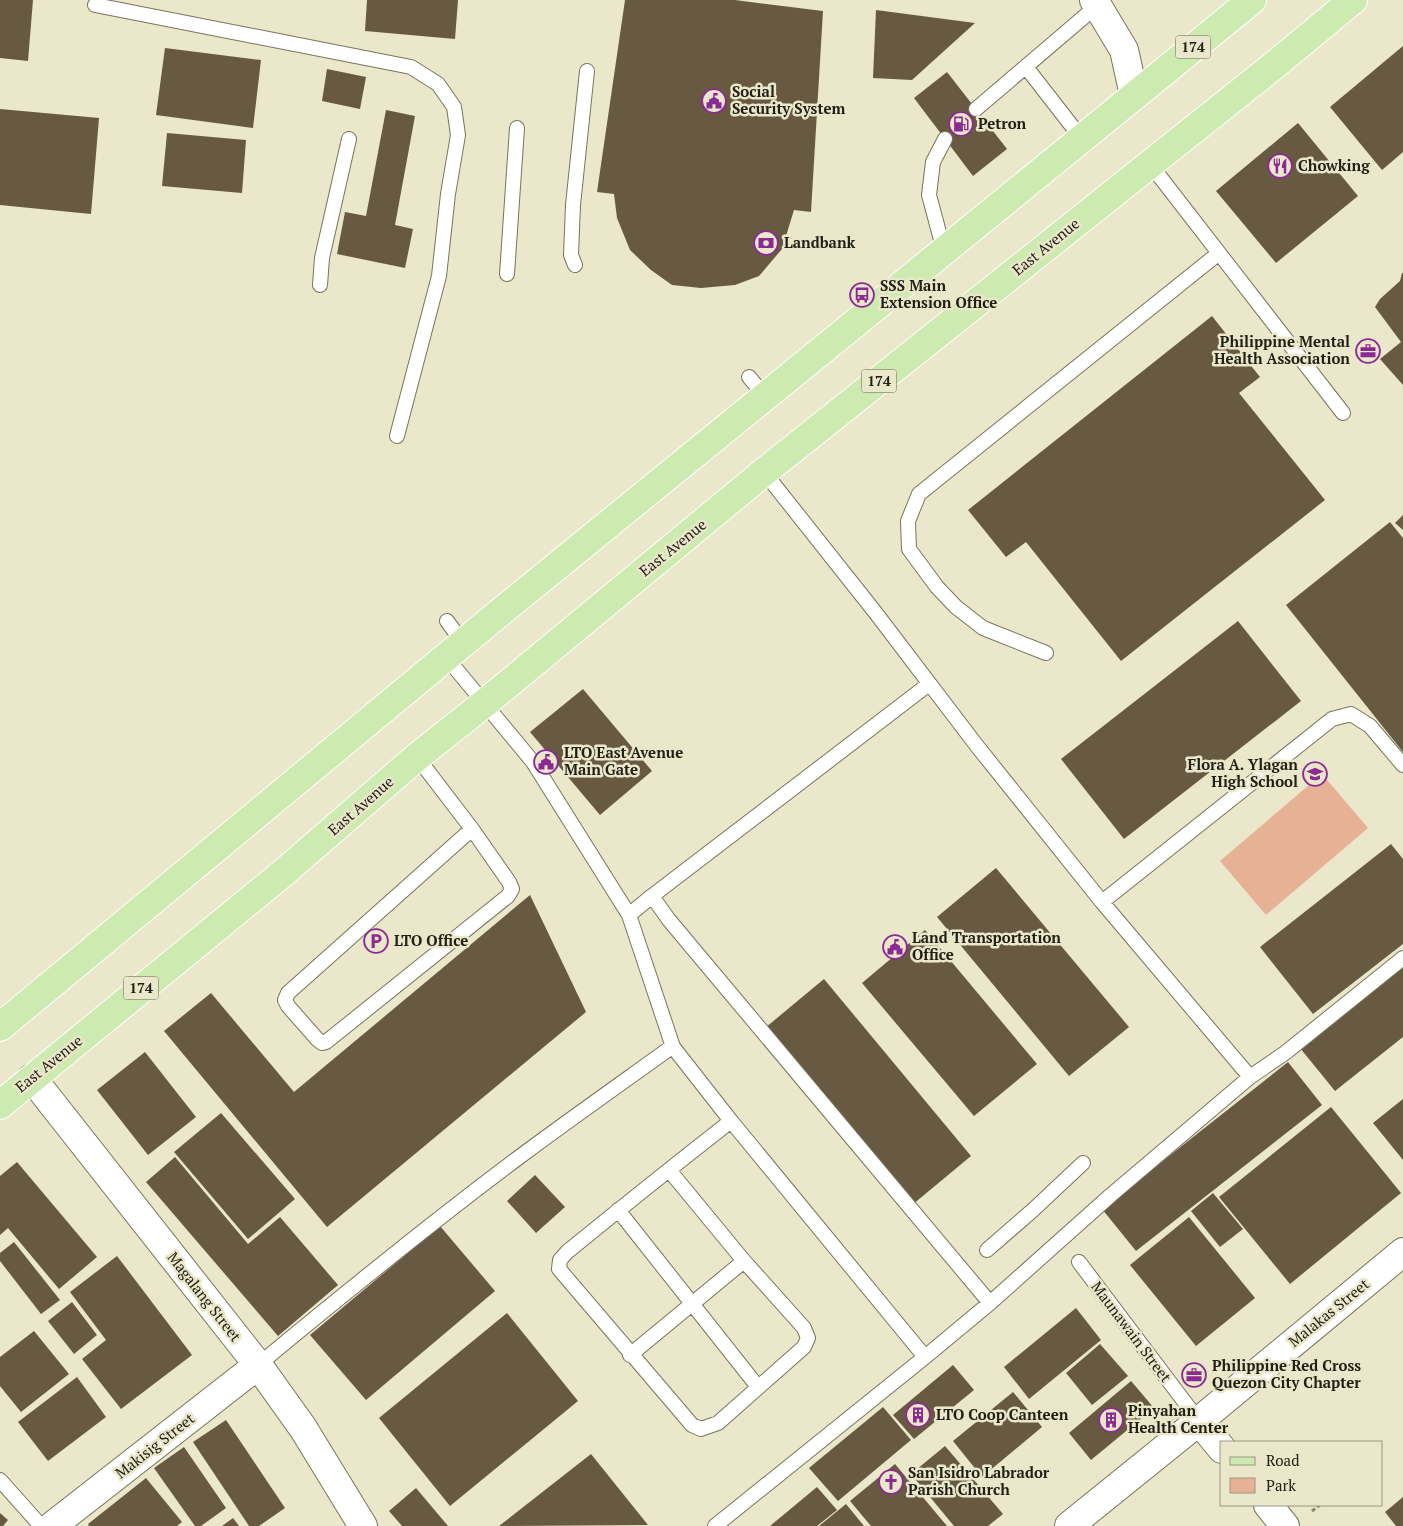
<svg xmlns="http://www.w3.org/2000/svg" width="1403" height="1526" font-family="'PT Serif',serif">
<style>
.green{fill:#e7b196}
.building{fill:#685943}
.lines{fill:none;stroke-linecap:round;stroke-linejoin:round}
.service-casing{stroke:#77755a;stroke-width:16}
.minor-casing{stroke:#77755a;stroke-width:30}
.tertiary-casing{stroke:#77755a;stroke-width:30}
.primary-casing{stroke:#fff;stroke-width:30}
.path{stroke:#8a8874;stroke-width:3;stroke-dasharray:4 2.5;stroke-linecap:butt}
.service{stroke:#fff;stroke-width:14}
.minor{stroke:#fff;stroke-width:28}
.tertiary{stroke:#fff;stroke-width:28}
.primary{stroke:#cdebb0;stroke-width:28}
.labels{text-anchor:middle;stroke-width:5;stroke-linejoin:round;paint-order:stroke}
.shield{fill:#eae7ca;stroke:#5d5c4b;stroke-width:1}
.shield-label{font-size:14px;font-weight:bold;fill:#212015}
.poi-label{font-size:15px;font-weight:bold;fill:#212015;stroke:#eae7ca;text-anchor:start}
.street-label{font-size:15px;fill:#212015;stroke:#eae7ca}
</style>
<rect width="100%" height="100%" fill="#eae7ca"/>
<!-- green -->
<path class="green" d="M1322 774 1368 828 1266 915 1220 861Z"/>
<!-- building -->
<path class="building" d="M0 0H33L28 61 0 58Z
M367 0H458L455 39 365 31Z
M625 0H735L823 11 811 212 794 210 782 249 759 276 735 285 701 288 672 285 651 270 630 250 617 218 614 194 597 192Z
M876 10 975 23 912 80 873 78Z
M1403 46V152L1382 170 1330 107Z
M165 48 261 60 253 128 156 115Z
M327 69 366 77 360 109 322 101Z
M947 72 1007 149 973 176 914 98Z
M0 109 99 118 91 214 0 205Z
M386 110 415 116 395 225 413 229 405 268 337 254 345 212 366 216Z
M1298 123 1358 196 1276 263 1216 191Z
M167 133 246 140 242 193 162 186Z
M1402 273H1403V385L1380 359 1401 342 1375 307 1380 299 1400 281Z
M1212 316 1260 377 1239 393 1325 500 1121 661 1026 542 1006 557 968 510Z
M1403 515V530L1395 523Z
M1390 522 1403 538V752L1286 605Z
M1238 621 1301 701 1124 839 1061 759Z
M583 689 652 771 600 815 530 732Z
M1391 844 1403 859V944L1313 1014 1260 947Z
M996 868 1129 1027 1069 1076 937 917Z
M530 895 586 1012 327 1227 164 1031 211 993 294 1092Z
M925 930 1037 1064 974 1116 862 983Z
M1403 966V1037L1335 1091 1300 1048Z
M824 979 971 1156 912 1205 765 1028Z
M145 1052 196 1117 148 1155 97 1090Z
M1288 1062 1322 1105 1136 1251 1102 1209Z
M1403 1099V1160L1373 1123Z
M1331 1107 1401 1193 1290 1284 1219 1197Z
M221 1113 295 1199 248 1239 174 1152Z
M175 1157 248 1244 280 1217 338 1285 278 1336 146 1182Z
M17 1162 97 1257 59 1289 8 1228 0 1235V1176Z
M535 1175 565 1207 536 1233 507 1201Z
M1213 1193 1243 1229 1220 1247 1191 1211Z
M1189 1217 1255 1298 1196 1346 1130 1265Z
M440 1226 495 1291 366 1400 310 1335Z
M14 1242 60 1300 41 1314 0 1261V1253Z
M117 1256 192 1355 121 1409 82 1359 106 1340 70 1292Z
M72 1302 97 1335 74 1354 48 1321Z
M1076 1308 1101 1340 1029 1399 1004 1367Z
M507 1313 578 1401 450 1506 379 1418Z
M34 1331 69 1374 21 1412 0 1386V1357Z
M1100 1344 1128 1376 1092 1405 1066 1373Z
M953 1365 974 1390 914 1439 893 1415Z
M77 1377 106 1417 48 1461 18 1422Z
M1131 1381 1154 1408 1091 1460 1069 1433Z
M1013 1392 1042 1427 982 1477 953 1441Z
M883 1407 911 1440 838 1501 809 1468Z
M226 1420 285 1508 259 1526H249L193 1442Z
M945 1446 1003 1514 988 1526H954L911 1474Z
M184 1447 226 1508 201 1526H195L154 1468Z
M591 1454 648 1525 499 1526Z
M895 1464 947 1526H871L850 1501Z
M146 1478 182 1522 177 1526H89L88 1524Z
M817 1487 837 1510 817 1526H770Z
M416 1488 448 1526H402L389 1511Z
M1403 1497V1526H1396L1385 1512Z
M846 1504 864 1526H819Z
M0 1513 8 1520 3 1526H0Z
M233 1518 239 1526H222Z"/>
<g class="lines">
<!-- service casing -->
<g class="service-casing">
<path id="service" d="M95 5 411 67 438 84 454 107 458 135 448 194 439 276 397 436
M1026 67 1082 139
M976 109 1098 5
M1150 164 1343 413
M944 251 929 195 933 162 945 139
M575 265 571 255 573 205 587 71
M507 274 517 128
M320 285 322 258 349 139
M749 377 765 396
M764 472 875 612 977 746 1102 902 1250 1077
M447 621 463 643
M1046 653 983 628 956 607 937 587 909 549 908 521 919 494 1219 253
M446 657 533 762 629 915 673 1047 731 1121 925 1357
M417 757 472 829 509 882 512 889 508 896 326 1042 322 1043 317 1039 288 1006 285 1000 288 993 472 829
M652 896 669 920 990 1303
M1102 902 1332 719 1351 714 1370 726 1403 765
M629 915 652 896 929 684
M669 1170 744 1261 804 1328 808 1338 804 1347 718 1423 701 1429 692 1425 559 1269 560 1260 567 1252C621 1208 676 1164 731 1121
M618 1210 758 1387
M987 1250 1033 1210 1083 1163
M1079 1262 1199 1421
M630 1355 744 1261
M258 1365C345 1293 432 1222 522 1155 572 1118 623 1082 673 1046
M0 1480 41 1526
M715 1526 925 1357 990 1303 1111 1195 1250 1077 1285 1053 1403 958"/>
</g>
<!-- minor casing -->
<g class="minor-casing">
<path id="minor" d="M32 1078 258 1365 303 1428 363 1526
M1199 1421 1222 1449
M1268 1505 1285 1526
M52 1526 258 1365"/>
</g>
<!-- tertiary casing -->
<g class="tertiary-casing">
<path id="tertiary" d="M1094 0 1124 50 1134 95
M1069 1526 1199 1421 1403 1252"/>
</g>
<!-- primary casing -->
<g class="primary-casing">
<path id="primary" d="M0 1027 492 619 1252 0
M0 1105 283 873 417 757 485 703 764 472 1277 63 1353 0"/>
</g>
<!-- path -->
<path class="path" d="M1312 1511 1320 1505"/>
<!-- service -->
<use href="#service" class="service"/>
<!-- minor -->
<use href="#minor" class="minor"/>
<!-- tertiary -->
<use href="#tertiary" class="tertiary"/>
<!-- primary -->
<use href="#primary" class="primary"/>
</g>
<!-- icons -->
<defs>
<g id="civic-ring" transform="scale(1.25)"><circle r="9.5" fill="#eae7ca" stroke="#8c2a93" stroke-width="1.5"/><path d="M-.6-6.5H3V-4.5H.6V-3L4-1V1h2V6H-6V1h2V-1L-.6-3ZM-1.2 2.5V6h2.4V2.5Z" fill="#8c2a93"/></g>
<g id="fuel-ring" transform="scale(1.25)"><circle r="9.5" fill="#eae7ca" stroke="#8c2a93" stroke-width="1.5"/><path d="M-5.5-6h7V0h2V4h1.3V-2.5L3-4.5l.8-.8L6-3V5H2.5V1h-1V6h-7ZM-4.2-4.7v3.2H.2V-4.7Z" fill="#8c2a93"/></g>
<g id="restaurant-ring" transform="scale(1.25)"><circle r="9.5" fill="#eae7ca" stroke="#8c2a93" stroke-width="1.5"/><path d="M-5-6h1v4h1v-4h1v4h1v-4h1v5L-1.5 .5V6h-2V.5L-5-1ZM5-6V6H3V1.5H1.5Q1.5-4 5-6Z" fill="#8c2a93"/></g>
<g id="bank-ring" transform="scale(1.25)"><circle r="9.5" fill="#eae7ca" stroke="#8c2a93" stroke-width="1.5"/><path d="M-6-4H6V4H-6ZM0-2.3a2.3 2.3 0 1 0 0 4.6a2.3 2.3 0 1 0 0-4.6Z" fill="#8c2a93"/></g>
<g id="bus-ring" transform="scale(1.25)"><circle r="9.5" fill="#eae7ca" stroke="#8c2a93" stroke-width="1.5"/><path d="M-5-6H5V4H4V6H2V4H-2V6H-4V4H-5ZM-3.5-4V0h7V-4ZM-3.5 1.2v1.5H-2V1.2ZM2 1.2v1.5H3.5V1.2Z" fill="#8c2a93"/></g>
<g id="office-ring" transform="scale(1.25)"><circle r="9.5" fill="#eae7ca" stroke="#8c2a93" stroke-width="1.5"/><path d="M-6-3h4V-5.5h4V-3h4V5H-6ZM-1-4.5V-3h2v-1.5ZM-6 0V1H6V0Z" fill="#8c2a93"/></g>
<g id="school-ring" transform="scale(1.25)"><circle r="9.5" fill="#eae7ca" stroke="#8c2a93" stroke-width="1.5"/><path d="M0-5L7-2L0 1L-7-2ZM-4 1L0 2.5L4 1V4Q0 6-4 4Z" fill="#8c2a93"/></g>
<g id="parking-ring" transform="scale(1.25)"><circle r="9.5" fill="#eae7ca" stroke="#8c2a93" stroke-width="1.5"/><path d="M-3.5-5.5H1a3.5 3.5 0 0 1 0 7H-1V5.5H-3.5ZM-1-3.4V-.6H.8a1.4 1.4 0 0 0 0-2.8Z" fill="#8c2a93"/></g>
<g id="building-ring" transform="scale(1.25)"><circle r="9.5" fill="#eae7ca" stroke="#8c2a93" stroke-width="1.5"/><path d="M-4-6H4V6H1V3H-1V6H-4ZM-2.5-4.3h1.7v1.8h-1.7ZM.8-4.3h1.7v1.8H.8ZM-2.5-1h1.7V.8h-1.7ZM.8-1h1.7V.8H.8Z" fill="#8c2a93"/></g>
<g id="church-ring" transform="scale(1.25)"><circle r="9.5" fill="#eae7ca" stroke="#8c2a93" stroke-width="1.5"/><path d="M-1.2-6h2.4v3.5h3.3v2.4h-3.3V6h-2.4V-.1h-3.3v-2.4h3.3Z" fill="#8c2a93"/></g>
</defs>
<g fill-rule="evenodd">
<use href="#civic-ring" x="714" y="101"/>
<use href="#fuel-ring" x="961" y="124"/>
<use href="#restaurant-ring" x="1280" y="166"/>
<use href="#bank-ring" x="766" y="243"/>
<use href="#bus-ring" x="862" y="295"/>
<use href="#office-ring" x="1368" y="351"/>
<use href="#civic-ring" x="546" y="762"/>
<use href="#school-ring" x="1315" y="774"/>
<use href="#parking-ring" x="376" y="941"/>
<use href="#civic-ring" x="895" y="947"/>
<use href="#office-ring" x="1194" y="1375"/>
<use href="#building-ring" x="918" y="1415"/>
<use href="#building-ring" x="1111" y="1420"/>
<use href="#church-ring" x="891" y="1482"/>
</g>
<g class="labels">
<!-- shield labels -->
<g class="shield">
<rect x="1175.5" y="35.5" width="35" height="23" rx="4"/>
<rect x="861.5" y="369.5" width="35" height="23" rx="4"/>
<rect x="123.5" y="976.5" width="35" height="23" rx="4"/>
</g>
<g class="shield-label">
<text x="1193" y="52">174</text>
<text x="879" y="386">174</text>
<text x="141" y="993">174</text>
</g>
<!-- poi labels -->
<g class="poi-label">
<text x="732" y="97">Social<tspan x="732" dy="17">Security System</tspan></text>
<text x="978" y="129">Petron</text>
<text x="1298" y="171">Chowking</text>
<text x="784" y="248">Landbank</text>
<text x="880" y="291">SSS Main<tspan x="880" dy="17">Extension Office</tspan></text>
<text x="1350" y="347" text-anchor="end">Philippine Mental<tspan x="1350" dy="17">Health Association</tspan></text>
<text x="564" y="758">LTO East Avenue<tspan x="564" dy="17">Main Gate</tspan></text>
<text x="1298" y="770" text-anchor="end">Flora A. Ylagan<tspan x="1298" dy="17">High School</tspan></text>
<text x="912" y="943">Land Transportation<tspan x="912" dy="17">Office</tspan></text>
<text x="394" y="946">LTO Office</text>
<text x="1212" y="1371">Philippine Red Cross<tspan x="1212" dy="17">Quezon City Chapter</tspan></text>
<text x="1128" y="1416">Pinyahan<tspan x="1128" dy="17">Health Center</tspan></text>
<text x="936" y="1420">LTO Coop Canteen</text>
<text x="908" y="1478">San Isidro Labrador<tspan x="908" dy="17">Parish Church</tspan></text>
</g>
<!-- street labels -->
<g class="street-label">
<text transform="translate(1046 247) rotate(-39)" y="5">East Avenue</text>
<text transform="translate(673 548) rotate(-39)" y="5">East Avenue</text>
<text transform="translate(361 806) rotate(-41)" y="5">East Avenue</text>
<text transform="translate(49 1064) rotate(-39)" y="5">East Avenue</text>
<text transform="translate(204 1297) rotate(52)" y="5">Magalang Street</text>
<text transform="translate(1329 1313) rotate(-39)" y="5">Malakas Street</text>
<text transform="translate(1131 1332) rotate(53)" y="5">Maunawain Street</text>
<text transform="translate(155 1446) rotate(-38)" y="5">Makisig Street</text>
</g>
</g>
<!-- legend -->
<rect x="1220" y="1441" width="162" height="65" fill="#eae7ca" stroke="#9a9782"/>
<rect x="1230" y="1457" width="25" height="8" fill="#cdebb0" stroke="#9a9782"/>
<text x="1266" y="1466" font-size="15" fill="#212015">Road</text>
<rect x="1230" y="1478" width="25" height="15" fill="#e7b196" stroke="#9a9782"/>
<text x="1266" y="1491" font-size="15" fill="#212015">Park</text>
</svg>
